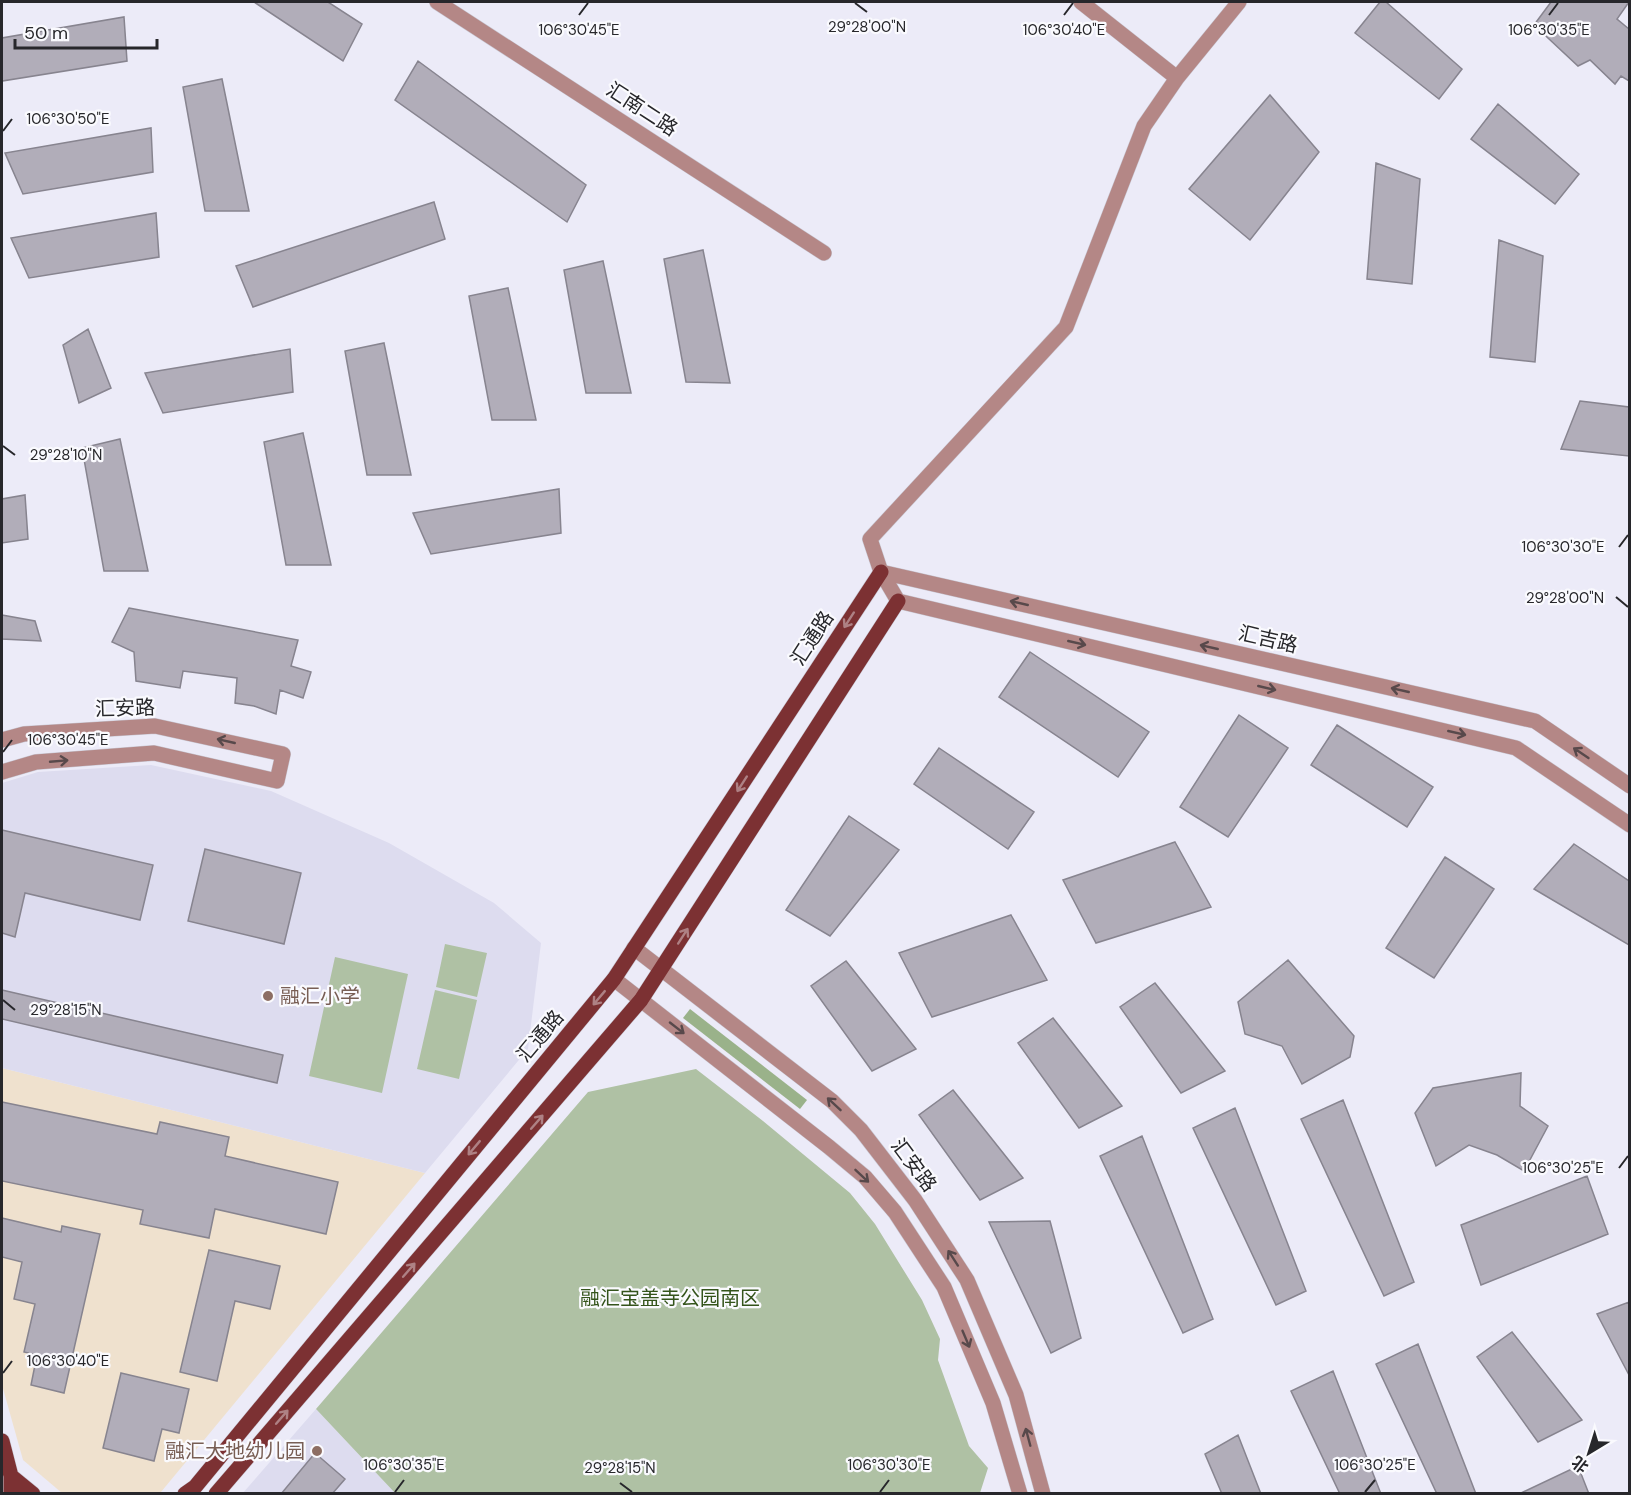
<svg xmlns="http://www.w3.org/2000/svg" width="1631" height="1495" font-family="'DM Sans','Noto Sans SC',sans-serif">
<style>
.commercial{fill:#efe1ce}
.built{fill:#dddcef}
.green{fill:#afc1a4}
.forest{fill:#9ab28a}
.building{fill:#b1adb9;stroke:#87848f;stroke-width:1.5}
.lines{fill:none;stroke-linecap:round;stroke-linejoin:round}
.minor-casing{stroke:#c9c8d3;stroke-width:16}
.major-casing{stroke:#c9c8d3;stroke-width:16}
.minor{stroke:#b48786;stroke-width:15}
.major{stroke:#7c3133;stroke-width:15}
.oneway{stroke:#58494b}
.oneway2{stroke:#ae8184}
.ticks{fill:none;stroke:#27272b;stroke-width:2}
.education-dot{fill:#8d6e63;stroke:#fafafe;stroke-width:2}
.labels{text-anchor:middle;stroke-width:4.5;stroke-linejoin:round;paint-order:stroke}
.street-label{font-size:20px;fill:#27272b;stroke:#fafafe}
.education-label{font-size:20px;fill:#785e54;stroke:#fafafe;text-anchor:start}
.park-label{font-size:20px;fill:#34541b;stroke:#fafafe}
.ticks-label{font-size:15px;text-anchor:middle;fill:#27272b;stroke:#fafafe;stroke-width:4.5;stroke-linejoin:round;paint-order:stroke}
</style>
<rect width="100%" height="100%" fill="#ecebf8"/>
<!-- commercial -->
<path class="commercial" d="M2 1068 425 1173 161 1492 156 1494 62 1493 23 1460 2 1385Z"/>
<!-- built -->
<path class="built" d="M151 765 271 791 389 843 494 903 541 943 528 1049 425 1173 2 1068V783L38 772Z
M316 1409 395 1493 242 1494Z"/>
<!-- green -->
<path class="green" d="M445 944 487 953 477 997 436 987Z
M335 957 408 974 382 1093 309 1076Z
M435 990 477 1000 459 1079 417 1069Z
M696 1069 763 1121 850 1193 875 1224 922 1300 940 1339 938 1360 969 1446 988 1468 980 1493H395L316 1409 588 1092Z"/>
<!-- forest -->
<path class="forest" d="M690 1009 807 1100 800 1109 683 1018Z"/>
<!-- building -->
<path class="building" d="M254 2H328L362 24 343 61Z
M1380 2H1386L1462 69 1439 99 1355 33Z
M1551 2H1629L1617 19 1629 29V81L1621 76 1615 84 1590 60 1578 66 1534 25Z
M124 17 127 61 2 81V38Z
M418 61 586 185 567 222 395 100Z
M222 79 249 211H205L183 87Z
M1270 95 1319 152 1250 240 1189 189Z
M1498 104 1579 174 1555 204 1471 139Z
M151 128 153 172 23 194 5 153Z
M1376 163 1420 179 1412 284 1367 279Z
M434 202 445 239 253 307 236 266Z
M156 213 159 257 29 278 11 238Z
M1499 240 1543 256 1535 362 1490 357Z
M703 250 730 383 686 382 664 259Z
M603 261 631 393H586L564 270Z
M508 288 536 420H492L469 296Z
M88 329 111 388 79 403 63 345Z
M384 343 411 475H367L345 351Z
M290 349 293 392 163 413 145 373Z
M1580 401 1629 407V456L1561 449Z
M303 433 331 565H286L264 442Z
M120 439 148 571H104L82 448Z
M559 489 561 533 431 554 413 513Z
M25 495 28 539 2 543V499Z
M129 608 298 640 291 666 311 672 303 698 280 690 276 714 254 706 235 703 237 678 183 671 180 688 136 681 134 652 112 642Z
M2 615 35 621 41 641 2 639Z
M1030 652 1149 732 1118 777 999 697Z
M1239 715 1288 748 1228 837 1180 807Z
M1337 725 1433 787 1407 827 1311 765Z
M939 748 1034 812 1008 849 914 784Z
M849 816 899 850 830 936 786 910Z
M2 830 153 865 140 920 25 893 15 937 2 933Z
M1175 842 1211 907 1096 943 1063 880Z
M1574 844 1629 881V945L1534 889Z
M205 849 301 873 284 944 188 921Z
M1445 857 1494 889 1434 978 1386 948Z
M1011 915 1047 980 932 1017 899 953Z
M1288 960 1354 1036 1350 1057 1302 1084 1282 1046 1245 1034 1238 1002Z
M846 961 916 1049 872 1071 811 986Z
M1155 983 1225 1071 1181 1093 1120 1007Z
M2 990 283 1055 277 1083 2 1019Z
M1053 1018 1122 1106 1079 1128 1018 1043Z
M1521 1073 1520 1106 1548 1126 1524 1171 1497 1155 1469 1145 1436 1166 1415 1113 1433 1088Z
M953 1090 1023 1178 980 1200 919 1115Z
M1343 1100 1414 1282 1384 1296 1301 1119Z
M2 1102 157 1134 160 1122 229 1137 225 1156 338 1182 326 1234 215 1209 209 1238 140 1224 143 1210 2 1181Z
M1235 1108 1306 1291 1276 1305 1193 1128Z
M1142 1136 1213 1319 1183 1333 1100 1156Z
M1587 1176 1608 1234 1481 1285 1461 1225Z
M2 1218 61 1232 62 1226 100 1234 64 1393 31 1385 37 1355 24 1352 35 1304 14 1299 22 1262 2 1257Z
M1050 1221 1081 1338 1051 1353 989 1222Z
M209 1250 280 1266 270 1309 235 1301 217 1381 180 1372Z
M1629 1302V1375L1597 1314Z
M1512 1332 1582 1420 1538 1442 1477 1357Z
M1418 1344 1476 1494H1437L1376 1364Z
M1333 1371 1381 1494H1340L1291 1391Z
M121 1373 189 1389 179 1433 162 1429 154 1461 103 1448Z
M1238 1435 1261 1494H1222L1205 1454Z
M315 1453 345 1479 332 1494H281Z
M1578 1466 1589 1494H1519Z"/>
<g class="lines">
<!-- minor casing -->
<g class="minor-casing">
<path id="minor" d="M437 2 824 253
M1081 2 1177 78
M1239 2 1177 78 1144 126 1066 327 870 539 881 572 898 601 1516 748 1630 825
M881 572 1535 721 1630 786
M2 740 24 734 155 726 283 754 277 781 154 753 36 762 2 772
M634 948 832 1101 861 1130 915 1200 967 1280 1016 1395 1043 1494
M614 979 829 1147 865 1177 895 1212 944 1287 993 1403 1020 1494"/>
</g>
<!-- major casing -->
<g class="major-casing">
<path id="major" d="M2 1441 11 1476V1494
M11 1476 33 1494
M185 1494 195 1487 614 979 881 572
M216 1494 641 1000 898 601"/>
</g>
<!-- minor -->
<use href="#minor" class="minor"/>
<!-- major -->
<use href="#major" class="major"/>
</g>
<!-- one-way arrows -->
<defs><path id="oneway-shaft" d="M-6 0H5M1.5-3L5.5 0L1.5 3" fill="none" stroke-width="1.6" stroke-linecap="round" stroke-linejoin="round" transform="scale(1.5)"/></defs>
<g class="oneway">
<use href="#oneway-shaft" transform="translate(1019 603) rotate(-167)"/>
<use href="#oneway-shaft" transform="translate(1077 643) rotate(13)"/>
<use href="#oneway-shaft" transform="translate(1209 647) rotate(-167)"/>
<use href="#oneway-shaft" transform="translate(1267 688) rotate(13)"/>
<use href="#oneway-shaft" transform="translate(1400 690) rotate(-167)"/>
<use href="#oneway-shaft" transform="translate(1457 733) rotate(13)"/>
<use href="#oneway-shaft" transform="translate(226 741) rotate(-167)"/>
<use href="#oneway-shaft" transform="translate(1581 753) rotate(-146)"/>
<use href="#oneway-shaft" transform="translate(59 761) rotate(-5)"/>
<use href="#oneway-shaft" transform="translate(677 1028) rotate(38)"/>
<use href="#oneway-shaft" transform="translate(834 1104) rotate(-137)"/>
<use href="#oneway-shaft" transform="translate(862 1176) rotate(43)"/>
<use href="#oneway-shaft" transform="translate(953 1258) rotate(-123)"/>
<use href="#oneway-shaft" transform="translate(966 1339) rotate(67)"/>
<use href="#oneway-shaft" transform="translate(1028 1437) rotate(-105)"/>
</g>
<g class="oneway2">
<use href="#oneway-shaft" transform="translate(849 620) rotate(123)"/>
<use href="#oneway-shaft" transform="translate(742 784) rotate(123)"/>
<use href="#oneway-shaft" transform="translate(683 936) rotate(-57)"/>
<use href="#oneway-shaft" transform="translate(599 998) rotate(130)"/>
<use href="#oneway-shaft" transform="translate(537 1122) rotate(-49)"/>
<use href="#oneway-shaft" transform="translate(474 1148) rotate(130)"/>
<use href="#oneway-shaft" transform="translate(409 1270) rotate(-49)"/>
<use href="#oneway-shaft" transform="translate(282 1417) rotate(-49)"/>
</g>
<!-- ticks -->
<path class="ticks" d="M855 3 867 12M579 15 588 3M1064 15 1073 3M1549 15 1558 3M3 131 12 119M3 446 15 455M1619 547 1628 535M1616 597 1628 607M3 752 12 740M3 1000 15 1010M1619 1168 1628 1156M3 1373 12 1361M620 1483 632 1492M395 1492 404 1480M880 1492 889 1480M1365 1492 1375 1480"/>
<!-- markers -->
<g class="education-dot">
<circle cx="268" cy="996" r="6"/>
<circle cx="317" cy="1451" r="6"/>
</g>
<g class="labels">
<!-- street labels -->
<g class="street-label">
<text transform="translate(642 109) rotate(33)" y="7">汇南二路</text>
<text transform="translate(812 638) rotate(-57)" y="7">汇通路</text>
<text transform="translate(1268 639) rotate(13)" y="7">汇吉路</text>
<text transform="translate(125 708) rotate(-2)" y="7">汇安路</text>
<text transform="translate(540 1036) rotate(-50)" y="7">汇通路</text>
<text transform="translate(914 1165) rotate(53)" y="7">汇安路</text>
</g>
<!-- education labels -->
<g class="education-label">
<text x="280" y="1003">融汇小学</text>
<text x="305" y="1458" text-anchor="end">融汇大地幼儿园</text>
</g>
<!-- park labels -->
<g class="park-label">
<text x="670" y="1305">融汇宝盖寺公园南区</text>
</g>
</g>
<g class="ticks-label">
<text x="867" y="32">29°28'00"N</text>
<text x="579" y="35">106°30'45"E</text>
<text x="1064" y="35">106°30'40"E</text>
<text x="1549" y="35">106°30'35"E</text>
<text x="68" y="124">106°30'50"E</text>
<text x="66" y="460">29°28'10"N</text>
<text x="1563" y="552">106°30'30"E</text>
<text x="1565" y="603">29°28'00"N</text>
<text x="68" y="745">106°30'45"E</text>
<text x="66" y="1015">29°28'15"N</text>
<text x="1563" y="1173">106°30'25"E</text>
<text x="68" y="1366">106°30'40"E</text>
<text x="404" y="1470">106°30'35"E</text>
<text x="889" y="1470">106°30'30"E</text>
<text x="1375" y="1470">106°30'25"E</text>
<text x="620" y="1473">29°28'15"N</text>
</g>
<!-- border -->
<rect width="1631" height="1495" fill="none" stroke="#27272b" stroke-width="6"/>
<!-- north arrow -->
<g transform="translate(1589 1453) rotate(218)" stroke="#fafafe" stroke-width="4.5" paint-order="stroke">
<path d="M0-4.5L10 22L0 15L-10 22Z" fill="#27272b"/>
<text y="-9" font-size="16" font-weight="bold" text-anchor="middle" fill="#27272b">北</text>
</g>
<!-- scale -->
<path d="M15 39v9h142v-9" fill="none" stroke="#27272b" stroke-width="3"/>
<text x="24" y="39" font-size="18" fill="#27272b" stroke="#fafafe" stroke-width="4.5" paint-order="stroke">50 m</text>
</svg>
